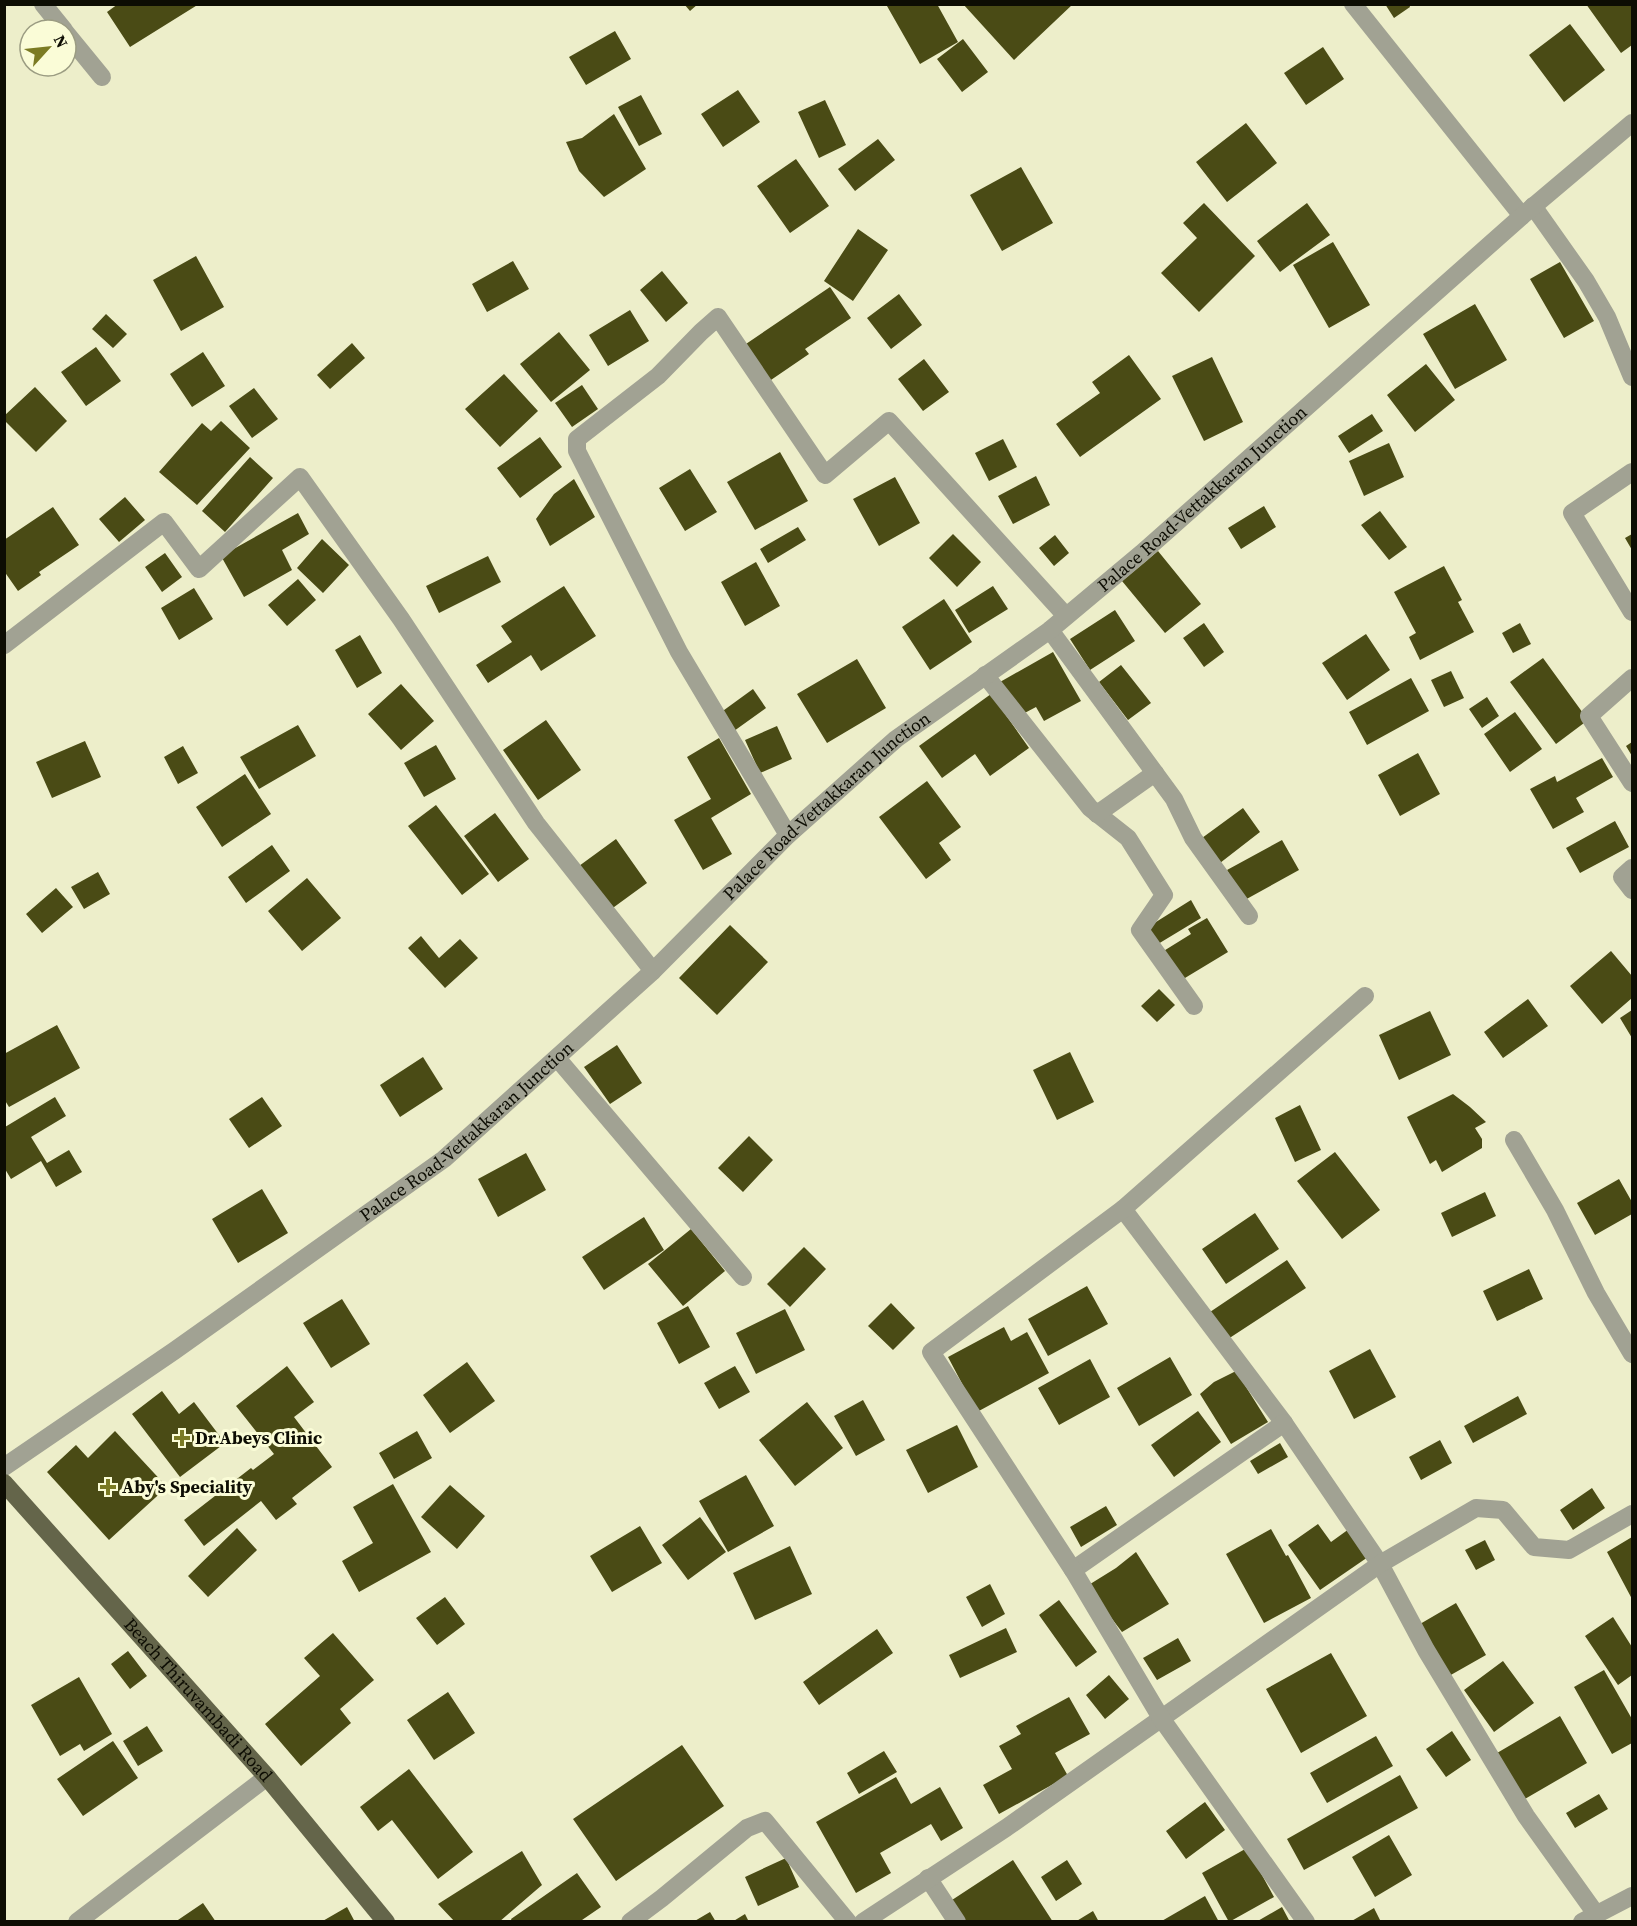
<svg xmlns="http://www.w3.org/2000/svg" width="1637" height="1926" font-family="'Source Serif 4',serif">
<style>
.building{fill:#4a4b15}
.lines{fill:none;stroke-linecap:round;stroke-linejoin:round}
.minor{stroke:#a1a293;stroke-width:18}
.major{stroke:#64654a;stroke-width:18}
.poi-dot{fill:#7b7b23;stroke:#fafcd7;stroke-width:2}
.labels{text-anchor:middle;stroke-width:6;stroke-linejoin:round;paint-order:stroke}
.street-label{font-size:18px;fill:#0d0d03;stroke:#fafcd7}
.poi-label{font-size:18px;font-weight:bold;fill:#0d0d03;stroke:#fafcd7;text-anchor:start}
</style>
<rect width="100%" height="100%" fill="#edeeca"/>
<!-- building -->
<path class="building" d="M118 4H199L130 47 107 12Z
M684 4H698L690 11Z
M889 4H937L958 42 920 64 887 6Z
M963 4H1073L1014 60Z
M1385 4H1409L1410 7 1394 18Z
M1586 4H1632V45L1621 53Z
M1570 24 1605 70 1564 102 1529 55Z
M615 31 631 59 586 85 569 57Z
M963 39 988 72 962 92 937 59Z
M1323 47 1344 79 1306 105 1284 73Z
M738 90 760 122 723 147 701 114Z
M641 95 662 134 639 146 618 107Z
M825 100 846 145 819 158 798 112Z
M614 114 646 169 604 197 579 171 566 142 582 138Z
M1246 123 1277 163 1227 202 1196 162Z
M878 139 895 160 855 191 838 169Z
M796 159 829 206 790 233 757 186Z
M1021 167 1053 223 1002 251 970 195Z
M1204 203 1255 256 1199 312 1161 273 1197 238 1183 223Z
M1307 203 1330 235 1280 272 1257 241Z
M858 229 888 250 853 301 824 281Z
M1333 242 1370 305 1329 328 1293 265Z
M196 256 224 307 181 331 153 280Z
M513 261 529 289 487 312 472 284Z
M1560 262 1594 321 1564 338 1530 279Z
M662 271 688 303 666 322 640 290Z
M830 287 851 318 805 349 809 354 768 382 743 346Z
M899 294 922 325 891 349 867 318Z
M1475 304 1507 360 1455 389 1423 334Z
M630 310 649 341 608 366 589 335Z
M106 314 127 334 113 348 92 329Z
M559 332 590 370 551 402 520 364Z
M352 343 365 358 330 389 317 375Z
M96 347 121 381 86 406 61 372Z
M203 352 225 386 192 407 170 374Z
M1129 355 1161 399 1080 457 1056 424 1100 393 1092 382Z
M1212 357 1243 422 1204 441 1172 376Z
M924 359 949 392 923 411 898 379Z
M1426 364 1455 400 1415 432 1387 395Z
M504 374 538 411 500 447 465 409Z
M582 385 598 409 572 427 555 403Z
M35 387 67 421 36 452 4 420V416Z
M254 388 278 419 252 438 229 406Z
M1372 414 1383 431 1349 453 1338 436Z
M221 421 250 448 197 505 159 472 202 423 211 431Z
M540 437 562 467 520 498 497 468Z
M1003 439 1017 467 989 481 975 453Z
M1389 443 1404 477 1364 496 1349 461Z
M780 452 808 501 755 530 727 482Z
M250 457 273 478 225 532 202 511Z
M690 469 717 512 685 531 659 488Z
M1036 476 1050 505 1013 524 998 496Z
M895 477 920 523 879 546 853 499Z
M574 479 595 517 550 546 536 519 554 494Z
M125 497 145 520 119 542 99 519Z
M1264 506 1276 527 1241 549 1228 528Z
M53 507 79 545 39 572 41 575 18 591 4 571V540Z
M1380 511 1407 547 1389 560 1361 525Z
M298 513 309 534 282 550 292 570 244 597 221 556Z
M798 527 806 540 768 563 760 549Z
M953 534 981 562 957 587 929 558Z
M1632 534V550L1625 538Z
M1055 535 1069 553 1054 566 1039 548Z
M322 539 349 565 323 593 297 568Z
M1158 551 1201 604 1165 633 1122 581Z
M165 553 182 577 162 592 145 567Z
M488 556 501 582 439 613 426 586Z
M756 562 780 606 745 626 721 582Z
M1444 566 1462 600 1458 602 1474 632 1420 660 1409 637 1416 633 1394 592Z
M298 579 316 600 287 626 268 605Z
M564 586 596 636 541 671 531 655 488 683 476 665 512 642 501 626Z
M993 586 1008 609 969 633 955 610Z
M194 588 213 619 179 640 161 608Z
M944 599 972 642 930 670 902 627Z
M1115 610 1135 641 1090 670 1070 639Z
M1204 623 1224 652 1204 667 1183 638Z
M1520 623 1531 644 1513 653 1502 633Z
M1366 634 1390 670 1347 700 1322 663Z
M360 635 382 673 357 688 335 650Z
M1053 652 1081 701 1044 721 1036 707 1019 716 1000 682Z
M1543 658 1588 720 1556 744 1510 682Z
M857 659 886 708 827 743 797 694Z
M1121 665 1151 703 1128 720 1099 682Z
M1451 671 1464 698 1444 707 1431 680Z
M1411 678 1429 711 1367 745 1349 712Z
M401 684 434 721 401 750 368 714Z
M753 689 766 708 734 731 720 713Z
M991 694 1029 748 990 776 975 754 942 778 919 746Z
M1487 697 1499 716 1482 728 1469 709Z
M1515 712 1542 749 1510 772 1484 734Z
M546 720 581 770 538 800 503 750Z
M298 725 316 756 259 789 240 757Z
M777 726 792 759 760 773 745 740Z
M719 738 751 794 711 818 732 854 703 870 674 820 711 799 687 757Z
M85 741 101 777 52 798 36 762Z
M1632 742V756L1626 746Z
M436 745 456 779 424 797 404 763Z
M183 746 198 773 178 784 164 757Z
M1418 753 1440 794 1400 816 1378 775Z
M1602 758 1613 777 1576 798 1584 812 1553 829 1530 789 1555 776 1557 782Z
M245 774 271 814 222 847 196 807Z
M927 781 961 827 939 843 951 860 926 879 879 817Z
M436 805 489 874 462 895 408 826Z
M1243 808 1260 832 1220 863 1202 838Z
M495 813 529 859 498 882 464 836Z
M1615 821 1629 847 1580 873 1566 848Z
M616 839 647 883 610 910 579 866Z
M1282 840 1299 870 1243 901 1227 870Z
M272 845 290 871 246 903 228 877Z
M98 872 110 894 84 909 71 887Z
M307 878 341 918 302 951 268 911Z
M56 888 73 907 42 933 26 914Z
M1191 900 1201 918 1158 944 1148 927Z
M1207 918 1228 952 1180 981 1162 952 1191 934 1188 929Z
M730 925 768 962 717 1015 679 978Z
M421 936 439 958 460 939 478 958 445 988 408 948Z
M1611 951 1632 976V998L1602 1024 1570 986Z
M1159 989 1175 1005 1157 1022 1141 1006Z
M1528 999 1548 1026 1503 1058 1484 1032Z
M1632 1010V1038L1620 1018Z
M1430 1011 1451 1055 1399 1080 1379 1035Z
M57 1025 80 1068 9 1107 4 1099V1054Z
M617 1045 642 1083 610 1104 584 1067Z
M1070 1052 1094 1102 1057 1120 1033 1070Z
M423 1057 443 1089 400 1117 380 1085Z
M1453 1094 1470 1107 1486 1122 1475 1128 1482 1139V1148L1442 1172 1436 1160 1430 1164 1407 1117Z
M55 1097 66 1116 31 1137 47 1163 69 1150 82 1172 56 1187 41 1161 11 1179 5 1169V1127Z
M262 1097 282 1126 249 1148 229 1119Z
M1300 1105 1321 1150 1295 1162 1275 1118Z
M749 1136 773 1160 743 1192 718 1168Z
M1335 1152 1380 1210 1342 1239 1297 1181Z
M526 1153 546 1190 498 1217 478 1179Z
M1619 1179 1632 1202V1214L1595 1235 1577 1203Z
M262 1189 288 1233 238 1263 212 1219Z
M1485 1192 1496 1216 1452 1237 1441 1213Z
M1255 1213 1279 1249 1226 1284 1202 1249Z
M644 1217 664 1250 604 1290 582 1257Z
M691 1229 725 1271 683 1306 648 1264Z
M804 1247 826 1269 790 1307 767 1284Z
M1287 1260 1306 1288 1228 1339 1210 1312Z
M1529 1269 1543 1299 1497 1321 1483 1291Z
M1087 1286 1108 1324 1048 1356 1028 1319Z
M342 1299 370 1344 331 1368 303 1323Z
M891 1303 915 1328 893 1350 868 1326Z
M688 1306 710 1347 679 1364 657 1323Z
M785 1309 805 1350 756 1374 736 1333Z
M1004 1327 1011 1341 1027 1332 1049 1373 977 1412 948 1357Z
M1370 1349 1396 1397 1354 1419 1329 1371Z
M1170 1357 1192 1395 1139 1426 1117 1388Z
M1090 1359 1110 1397 1059 1425 1038 1388Z
M467 1362 495 1401 450 1433 423 1395Z
M287 1366 314 1402 294 1417 332 1467 292 1498 297 1504 276 1520 261 1501 204 1546 184 1520 251 1468 253 1470 274 1454 236 1406Z
M735 1366 750 1392 719 1409 704 1383Z
M1236 1371 1268 1422 1231 1444 1200 1394 1214 1382Z
M162 1391 179 1414 194 1402 225 1443 180 1477 132 1414Z
M1518 1396 1527 1414 1473 1443 1464 1426Z
M863 1400 885 1440 856 1456 834 1416Z
M807 1402 843 1448 795 1486 759 1440Z
M1198 1411 1221 1442 1174 1477 1151 1445Z
M957 1425 978 1467 928 1493 906 1450Z
M115 1431 167 1487 109 1540 47 1472 76 1445 88 1458Z
M417 1431 432 1458 394 1479 379 1453Z
M1440 1440 1452 1463 1421 1480 1409 1457Z
M1280 1443 1288 1457 1258 1474 1250 1461Z
M746 1475 774 1526 728 1552 699 1501Z
M393 1484 431 1552 359 1592 342 1561 373 1543 353 1507Z
M450 1485 485 1516 457 1549 421 1517Z
M1592 1488 1605 1508 1573 1530 1560 1510Z
M1106 1506 1117 1525 1081 1547 1070 1527Z
M700 1517 726 1552 688 1580 662 1545Z
M1318 1524 1331 1542 1349 1529 1368 1557 1320 1590 1288 1545Z
M640 1526 662 1563 612 1592 590 1556Z
M237 1528 257 1550 208 1597 188 1576Z
M1271 1529 1286 1556 1288 1555 1311 1598 1264 1623 1226 1554Z
M1632 1537V1599L1607 1552Z
M1485 1540 1495 1560 1476 1570 1465 1550Z
M790 1546 812 1594 755 1620 733 1573Z
M1136 1552 1169 1604 1122 1632 1087 1586 1116 1568Z
M990 1584 1005 1614 982 1627 966 1597Z
M445 1597 465 1624 437 1645 416 1618Z
M1059 1600 1097 1652 1076 1667 1039 1615Z
M1456 1603 1486 1655 1449 1676 1420 1624Z
M1613 1617 1632 1647V1675L1618 1685 1585 1636Z
M1006 1628 1017 1652 960 1678 949 1655Z
M877 1629 893 1653 819 1705 803 1682Z
M333 1633 374 1680 340 1709 351 1723 301 1766 265 1724 320 1676 304 1658Z
M1178 1638 1191 1661 1157 1680 1143 1658Z
M128 1651 147 1676 130 1689 111 1664Z
M1331 1653 1367 1716 1301 1753 1266 1689Z
M1503 1661 1534 1703 1494 1732 1464 1690Z
M1604 1670 1632 1719V1743L1612 1754 1574 1687Z
M1109 1675 1129 1699 1105 1719 1086 1695Z
M79 1677 112 1734 84 1751 80 1744 60 1756 31 1705Z
M448 1692 475 1733 434 1760 407 1720Z
M1069 1697 1090 1734 1055 1753 1068 1776 999 1814 983 1785 1012 1769 999 1746 1021 1734 1016 1726Z
M1560 1716 1587 1763 1523 1800 1497 1753Z
M147 1726 163 1751 138 1766 123 1741Z
M1452 1731 1471 1760 1446 1777 1426 1749Z
M1376 1736 1393 1766 1327 1803 1310 1773Z
M113 1741 138 1778 83 1816 57 1779Z
M682 1745 724 1806 616 1881 573 1819Z
M884 1751 897 1772 859 1794 847 1773Z
M409 1769 473 1852 438 1879 392 1820 378 1831 360 1807Z
M1400 1775 1418 1808 1304 1870 1287 1839Z
M896 1777 911 1804 940 1787 963 1828 941 1841 931 1824 880 1853 891 1873 856 1893 816 1822Z
M1599 1794 1608 1809 1575 1828 1566 1813Z
M1205 1802 1225 1830 1186 1859 1166 1831Z
M1389 1835 1412 1875 1375 1897 1352 1857Z
M1247 1848 1274 1897 1229 1922 1202 1873Z
M522 1851 542 1885 499 1922H455L438 1904Z
M786 1858 799 1887 758 1906 745 1877Z
M1013 1860 1053 1922H966L952 1900Z
M1067 1860 1082 1884 1056 1901 1041 1877Z
M577 1873 601 1907 582 1920 583 1922H512L511 1919Z
M1205 1896 1219 1922H1160Z
M203 1903 216 1922H175Z
M347 1907 355 1922H321Z
M1282 1907 1290 1922H1256Z
M1374 1908 1381 1922H1350Z
M1093 1911 1099 1922H1075Z
M710 1912 716 1922H693Z
M745 1914 749 1922H732Z"/>
<g class="lines">
<!-- minor -->
<g class="minor">
<path d="M43 4 64 30"/>
<path d="M1353 4 1522 216"/>
<path d="M66 33 102 77"/>
<path d="M1533 206 1586 281 1607 317 1632 377"/>
<path d="M1632 472 1572 513 1632 612"/>
<path d="M1050 630 1174 799 1193 838 1249 916"/>
<path d="M4 645 164 522 199 569 300 477 401 619 536 823 653 971"/>
<path d="M985 675 1090 808 1128 838 1164 895 1140 930 1194 1006"/>
<path d="M1632 678 1589 716 1632 783"/>
<path d="M1097 814 1155 773"/>
<path d="M788 835 679 652 577 451V439L658 376 701 332 718 317 825 475 889 421 1066 616"/>
<path d="M1632 868 1622 877 1632 890"/>
<path d="M557 1058 743 1277"/>
<path d="M1514 1140 1555 1210 1596 1293 1632 1354"/>
<path d="M1123 1209 1284 1423 1380 1564 1426 1650 1526 1816 1596 1914"/>
<path id="s1" d="M4 1467 174 1351 444 1159 653 971 788 835 896 739 1050 630 1142 553 1522 216 1632 123"/>
<path d="M1073 1570 1284 1423"/>
<path d="M928 1878 957 1922"/>
<path d="M77 1922 267 1777"/>
<path d="M630 1922 662 1898 747 1828 765 1821 848 1922"/>
<path d="M863 1922 1006 1828 1380 1564 1476 1508 1503 1510 1534 1547 1569 1550 1632 1514"/>
<path d="M1306 1922 1161 1718 1073 1570 931 1352 1123 1209 1365 996"/>
<path d="M1582 1922 1632 1896"/>
</g>
<!-- major -->
<path class="major" id="s2" d="M4 1483 267 1777 386 1922"/>
</g>
<!-- markers -->
<g class="poi-dot">
<path d="M179 1429h6v6h6v6h-6v6h-6v-6h-6v-6h6z"/>
<path d="M105 1478h6v6h6v6h-6v6h-6v-6h-6v-6h6z"/>
</g>
<g class="labels">
<!-- street labels -->
<g class="street-label">
<text dy="6" stroke="none"><textPath href="#s1" startOffset="1544">Palace Road-Vettakkaran Junction</textPath></text>
<text dy="6" stroke="none"><textPath href="#s1" startOffset="1058">Palace Road-Vettakkaran Junction</textPath></text>
<text dy="6" stroke="none"><textPath href="#s1" startOffset="572">Palace Road-Vettakkaran Junction</textPath></text>
<text dy="6" stroke="none"><textPath href="#s2" startOffset="291">Beach Thiruvambadi Road</textPath></text>
</g>
<!-- poi labels -->
<g class="poi-label">
<text x="195" y="1444">Dr.Abeys Clinic</text>
<text x="122" y="1493">Aby's Speciality</text>
</g>
</g>
<!-- border -->
<rect width="1637" height="1926" fill="none" stroke="#0d0d03" stroke-width="12"/>
<!-- north arrow -->
<g transform="translate(48 48) rotate(63)"><circle r="28" fill="#fafcd7" stroke="#9b9c82" stroke-width="1.5"/>
<path d="M0-4.5L10 22L0 15L-10 22Z" fill="#7b7b23"/>
<text y="-9" font-size="16" font-weight="bold" text-anchor="middle" fill="#0d0d03">N</text>
</g>
</svg>
